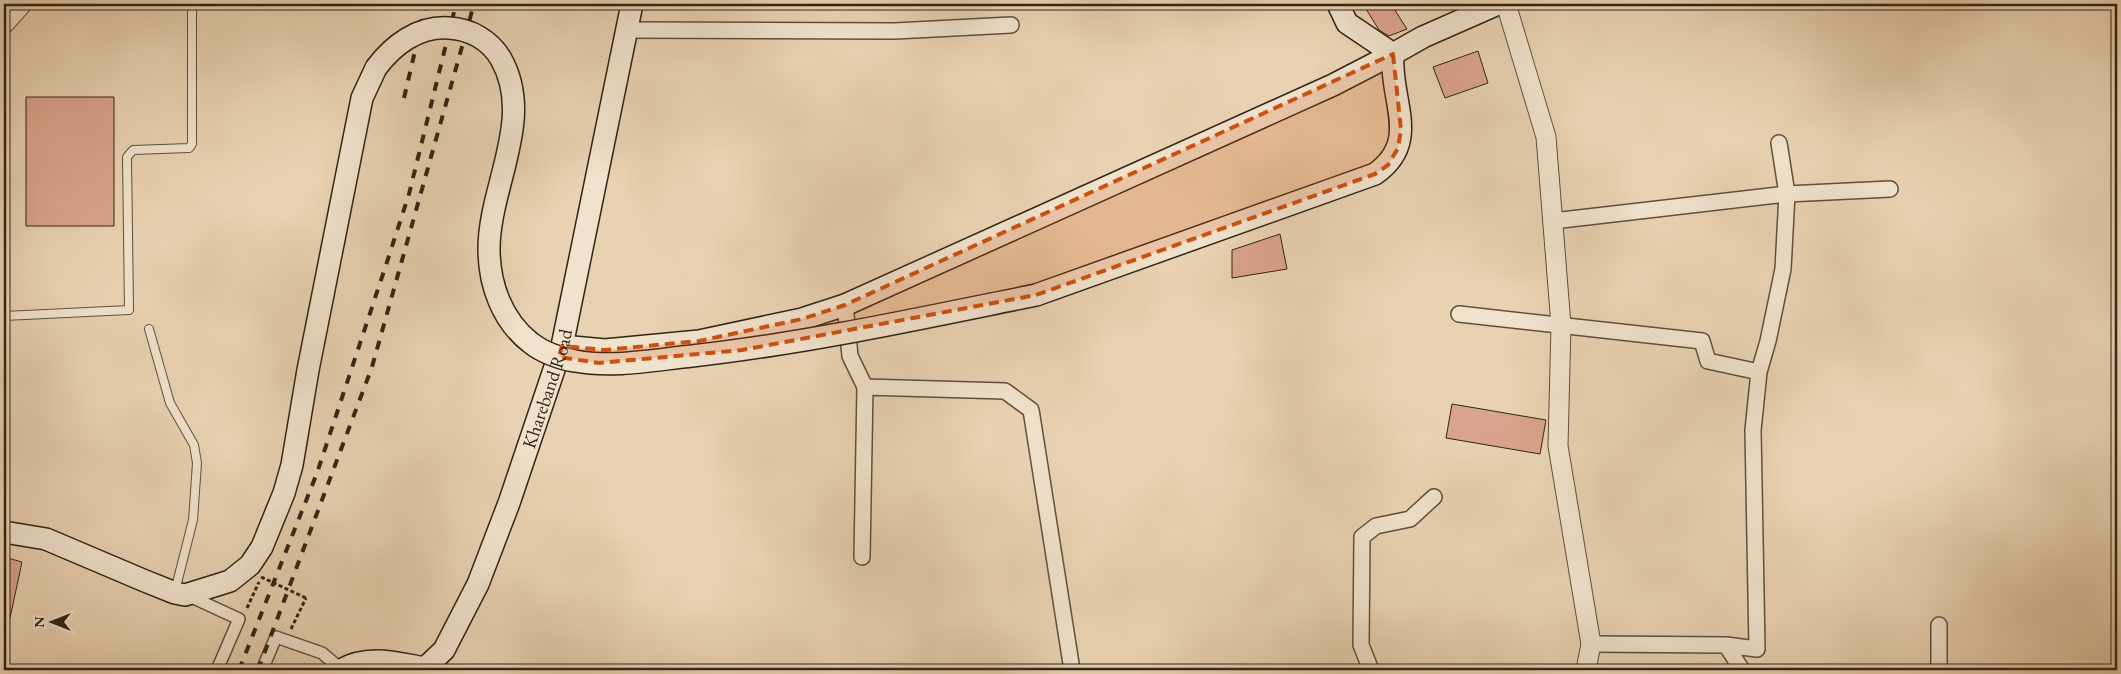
<svg xmlns="http://www.w3.org/2000/svg" width="2121" height="674" font-family="'EB Garamond',serif">
<style>
.building{fill:#daa38d;stroke:#302517}
.lines{fill:none;stroke-linecap:round;stroke-linejoin:round}
.service-casing{stroke:#5e503e;stroke-width:10}
.pedestrian-casing{stroke:#5e503e;stroke-width:14}
.minor-casing{stroke:#5e503e;stroke-width:18}
.tertiary-casing{stroke:#5e503e;stroke-width:21}
.secondary-casing{stroke:#302517;stroke-width:24}
.path{stroke:#302517;stroke-width:3;stroke-dasharray:4 2.5;stroke-linecap:butt}
.service{stroke:#f1e2cd;stroke-width:8}
.pedestrian{stroke:#f1e2cd;stroke-width:11}
.minor{stroke:#f1e2cd;stroke-width:15}
.tertiary{stroke:#f1e2cd;stroke-width:19}
.secondary{stroke:#f1e2cd;stroke-width:21}
.rail{stroke:#302517;stroke-width:4;stroke-dasharray:9 9;stroke-linecap:butt}
.secondary-bridge-casing{stroke:#302517;stroke-width:24;stroke-linecap:butt}
.path-bridge{stroke:#302517;stroke-width:3;stroke-dasharray:4 2.5;stroke-linecap:butt}
.secondary-bridge{stroke:#f1e2cd;stroke-width:21}
.marked{fill:#cc510e;fill-opacity:0.2;stroke:#cc510e;stroke-width:4;stroke-dasharray:10 6;stroke-linejoin:round}
.labels{text-anchor:middle;stroke-width:4;stroke-linejoin:round;paint-order:stroke}
.street-label{font-size:19px;fill:#302517;stroke:#f1e2cd}
</style>
<rect width="100%" height="100%" fill="#e9d2b2"/>
<filter id="stains"><feTurbulence type="fractalNoise" baseFrequency=".004" numOctaves="4"/><feColorMatrix values="0 0 0 0 .2 0 0 0 0 .09 0 0 0 0 .02 0 0 0 .5 -.17"/></filter>
<radialGradient id="worn" r=".72"><stop offset=".6" stop-color="#630" stop-opacity="0"/><stop offset="1" stop-color="#630" stop-opacity=".3"/></radialGradient>
<!-- building -->
<path class="building" d="M1363 4H1391L1407 29 1389 36 1379 30Z
M1478 51 1488 83 1445 98 1433 67Z
M26 97H114V226H26Z
M1280 234 1287 269 1232 278V250Z
M1452 404 1546 420 1540 454 1446 438Z
M4 557 22 562 10 618 4 617Z"/>
<g class="lines">
<!-- service casing -->
<g class="service-casing">
<path id="service" d="M4 316 129 310 127 157 133 150 189 148 192 144V4
M149 329 170 403 194 445 197 463 193 520 175 591"/>
</g>
<!-- pedestrian casing -->
<g class="pedestrian-casing">
<path id="pedestrian" d="M187 595 239 619 217 670
M262 670 276 637 322 653 342 670"/>
</g>
<!-- minor casing -->
<g class="minor-casing">
<path id="minor" d="M627 30 895 31 1011 25
M1553 221 1787 194 1779 143
M845 305 850 356 865 387 1005 391 1031 410 1072 670
M1459 314 1702 341 1708 361 1759 372 1768 341 1783 269 1787 194 1890 189
M862 557 865 387
M1939 625V670
M1591 644 1726 645 1757 649 1753 430 1759 372
M1726 645 1742 670
M1371 670 1361 645 1362 537 1376 526 1410 519 1434 497"/>
</g>
<!-- tertiary casing -->
<g class="tertiary-casing">
<path id="tertiary" d="M1506 4 1546 137 1561 325 1558 446 1591 644 1586 670
M4 24 22 4"/>
</g>
<!-- secondary casing -->
<g class="secondary-casing">
<g id="secondary">
<path d="M1036 295 1375 174C1422 141 1389 100 1393 54L1423 37 1498 4"/>
<path d="M562 346 605 350 699 341 802 319 845 305 1333 85 1393 54 1347 23 1338 4"/>
<path d="M4 532 46 539 145 581 175 593 185 595 230 581 250 565 262 547 284 493 292 465 308 370 362 98 376 68"/>
<path id="s1" d="M341 670C367 654 397 663 425 668L444 650 478 584 509 503 562 346 632 4"/>
</g>
</g>
<!-- path -->
<path class="path" d="M247 608 259 582
M291 629 306 598"/>
<!-- service -->
<use href="#service" class="service"/>
<!-- pedestrian -->
<use href="#pedestrian" class="pedestrian"/>
<!-- minor -->
<use href="#minor" class="minor"/>
<!-- tertiary -->
<use href="#tertiary" class="tertiary"/>
<!-- secondary -->
<use href="#secondary" class="secondary"/>
<!-- rail -->
<path class="rail" d="M404 98 426 4
M239 670 317 473 386 265 409 194 456 4
M258 670 372 367 474 4"/>
<!-- secondary-bridge casing -->
<g class="secondary-bridge-casing">
<path id="secondary-bridge" d="M376 68C393 45 418 26 449 28 470 29 490 40 501 59 535 119 489 186 489 249 489 284 502 321 531 343 542 352 561 359 575 361 613 368 654 360 692 356 808 343 922 318 1036 295"/>
</g>
<!-- path-bridge -->
<path class="path-bridge" d="M261 577 306 598"/>
<!-- secondary-bridge -->
<use href="#secondary-bridge" class="secondary-bridge"/>
</g>
<!-- marked area -->
<path class="marked" d="M1393 54 1401 130 1398 148 1388 165 1375 174 1036 295 742 350 599 363 559 357 562 346 605 350 699 341 802 319 845 305Z"/>
<g class="labels">
<!-- street labels -->
<g class="street-label">
<text dy="7" stroke="none"><textPath href="#s1" startOffset="394">Khareband Road</textPath></text>
</g>
</g>
<!-- margin -->
<rect width="2121" height="674" fill="none" stroke="#e9d2b2" stroke-width="20"/>
<rect x="5" y="5" width="2111" height="664" fill="none" stroke="#302517" stroke-width="2.5"/>
<rect x="10" y="10" width="2101" height="654" fill="none" stroke="#302517"/>
<!-- north arrow -->
<g transform="translate(52 622) rotate(270)" stroke="#f1e2cd" stroke-width="4" paint-order="stroke">
<path d="M0-4L9 19L0 12L-9 19Z" fill="#302517"/>
<text y="-8" font-size="14" font-weight="bold" text-anchor="middle" fill="#302517">N</text>
</g>
<rect width="100%" height="100%" filter="url(#stains)"/>
<rect width="100%" height="100%" fill="url(#worn)"/>
</svg>
